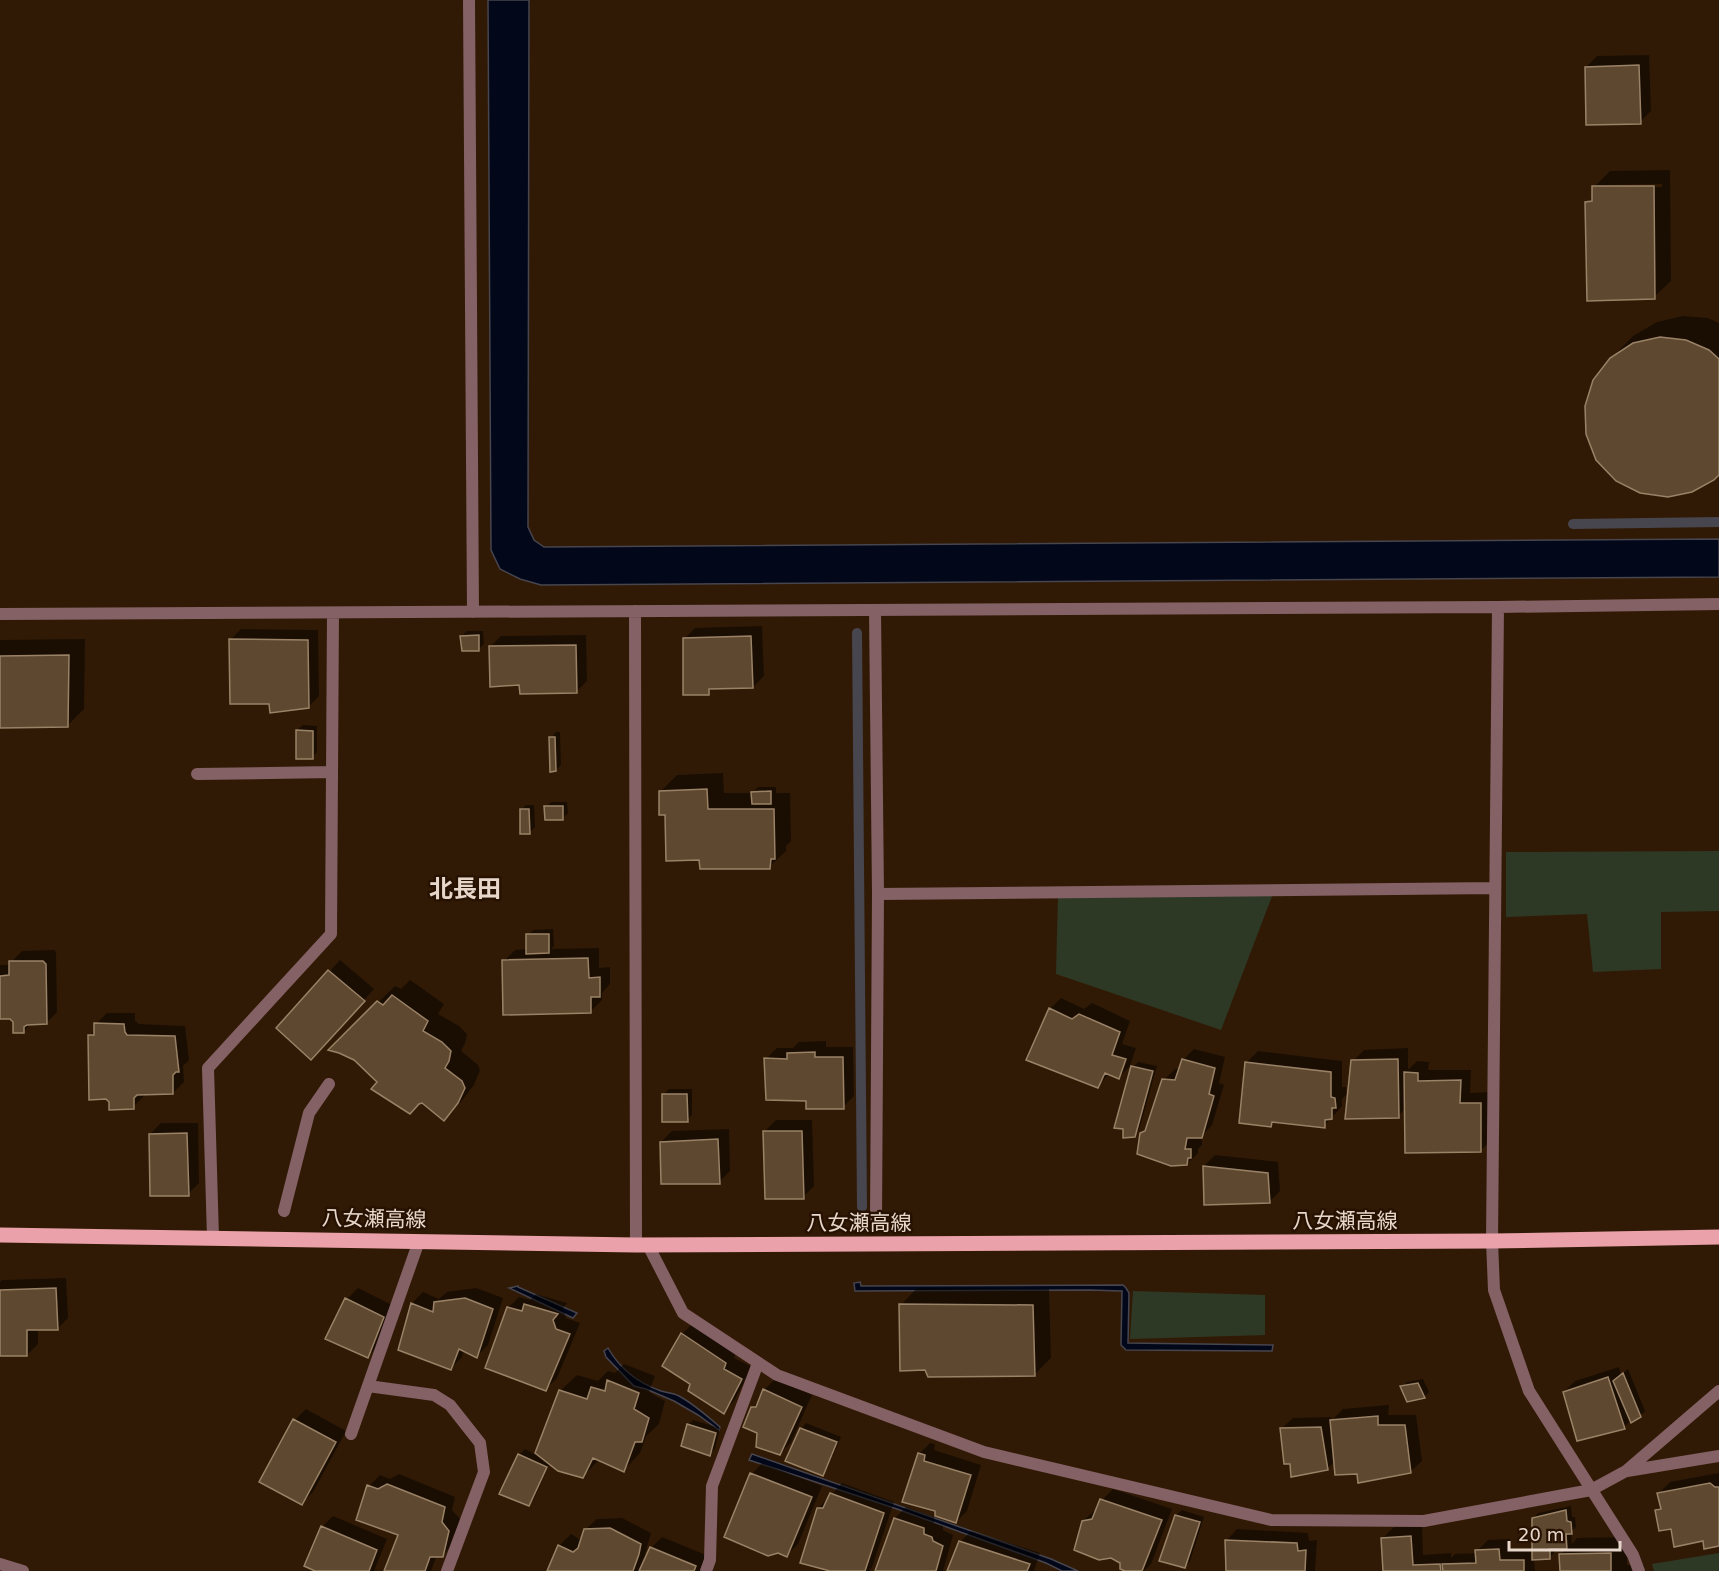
<svg xmlns="http://www.w3.org/2000/svg" width="1719" height="1571" font-family="'DejaVu Sans','Noto Sans JP',sans-serif">
<style>
.green{fill:#2e3925}
.water{fill:#020719;stroke:#47454e;stroke-width:1.5}
.shadow{fill:#0007;fill-rule:evenodd}
.lines{fill:none;stroke-linecap:round;stroke-linejoin:round}
.stream{stroke:#47454e;stroke-width:10}
.building{fill:#5e482f;stroke:#9a8267;stroke-width:1.5}
.service{stroke:#846165;stroke-width:12}
.minor{stroke:#846165;stroke-width:12}
.primary{stroke:#eaa1aa;stroke-width:15}
.labels{text-anchor:middle;stroke-width:5;stroke-linejoin:round;paint-order:stroke}
.street-label{font-size:21px;fill:#e7d7cb;stroke:#271100}
.quarter-label{font-size:24px;font-weight:bold;fill:#e7d7cb;stroke:#271100}
</style>
<rect width="100%" height="100%" fill="#311a05"/>
<!-- green -->
<path class="green" d="M1719 851V911L1661 912V969L1593 972 1587 914 1506 917V852Z
M1274 891 1221 1030 1056 974 1058 896Z
M1133 1291 1265 1295V1335L1130 1339Z
M1719 1553V1571H1654L1652 1564Z"/>
<!-- water -->
<path class="water" d="M488 0H529L528 527 534 540 544 547 1719 539V577L541 585 520 579 500 569 491 550Z
M860 1282 861 1286 1123 1285 1126 1288 1129 1293 1128 1343 1273 1345 1272 1351 1126 1350 1121 1345 1122 1291 1089 1290 855 1291 854 1283Z
M518 1286V1287L577 1313 573 1318 509 1288Z
M608 1348C620 1369 638 1383 661 1391 667 1393 674 1393 679 1396 694 1404 707 1416 720 1427L719 1430 698 1415 674 1401 646 1389 634 1386 606 1357 604 1351Z
M752 1454 1051 1559 1078 1571H1062L1046 1563 897 1509 749 1460Z"/>
<!-- shadow -->
<path class="shadow" d="M1649 55 1651 111 1640 122 1586 67 1597 56Z
M1670 170 1671 281 1654 297 1587 203 1594 196V187L1610 171ZM1662 184V187L1603 188 1606 185Z
M1683 316 1708 318 1719 323V473L1611 359 1633 336 1657 322Z
M762 626 764 676 753 687H714L708 693 684 639 695 628Z
M241 629 318 630 319 696 308 707 230 640Z
M467 631H483L484 644 479 649 462 636Z
M586 635 587 681 576 692 521 684 490 647 501 636Z
M85 639 84 709 68 725 0 726V640Z
M303 725 317 726V752L312 758 297 730Z
M556 732H560L561 765 556 770 551 738Z
M723 773 724 793H752L758 787H776V793H790L791 841 786 846V851L769 867 701 858 666 813 660 792 677 775Z
M551 802H567L568 813 563 818 546 807Z
M526 805H534L535 827 530 832 521 810Z
M553 929 554 946 551 949 599 948V968L610 967V984L602 993V1000L591 1011 504 961 515 950 528 949V935L533 930Z
M54 950 56 952 57 1012 46 1023H32L23 1032 11 1018H0V965H11V962L22 951Z
M340 960 374 989 322 1048 278 1028Z
M410 980 444 1004 438 1014 459 1026 467 1034 465 1043 461 1051 478 1065 480 1070 474 1085 460 1103 444 1119 422 1101 379 1082 355 1058 331 1049 395 986 401 989Z
M1061 998 1084 1009 1092 1003 1130 1021 1122 1044 1136 1048 1130 1066 1119 1077 1110 1073 1098 1086 1050 1009Z
M107 1013H135V1021L139 1024 185 1026 189 1060 183 1066 184 1082 173 1093H144V1096L133 1107 89 1036 96 1030V1024Z
M826 1041V1047H853L854 1096 843 1107 808 1100 766 1059 777 1048H793L799 1042Z
M1408 1048V1070L1417 1061 1429 1062 1428 1070H1471L1470 1093 1491 1092V1140L1480 1151 1406 1108 1398 1116 1353 1061 1364 1050Z
M1194 1049 1225 1057 1219 1083 1224 1085 1212 1125 1199 1139H1202V1145L1198 1149V1153L1187 1164 1142 1133 1148 1127 1164 1080 1175 1069H1180L1183 1060Z
M1258 1051 1342 1061V1087H1346V1095L1342 1099V1106L1324 1126 1275 1121 1271 1125 1240 1122 1247 1062Z
M1138 1062 1157 1066 1139 1130 1134 1136 1133 1067Z
M669 1089H692V1115L687 1120 663 1095Z
M776 1120H812L814 1186 803 1197 765 1131Z
M161 1123H198L199 1183 188 1194 150 1134Z
M729 1129 730 1171 719 1182 661 1142 672 1131Z
M1215 1155 1278 1162 1280 1191 1269 1202 1204 1166Z
M66 1278 68 1318 57 1329H38V1344L27 1355H0V1282L2 1280Z
M358 1288 394 1306 379 1345 368 1356 347 1299Z
M476 1288 503 1298 488 1345 477 1356 464 1350 462 1357 451 1368 400 1350 412 1303 423 1292 439 1299 447 1292Z
M917 1288 1049 1289 1051 1358 1035 1374 901 1305Z
M536 1294 567 1303 563 1308 566 1318 580 1323 557 1378 546 1389 508 1308 519 1297 530 1300Z
M693 1323 736 1352 734 1358 752 1367 734 1401 723 1412 692 1384 682 1334Z
M624 1364 655 1376 649 1392 665 1401 659 1424 646 1436 640 1453 624 1470 599 1460 583 1476 550 1463 534 1499 529 1504 501 1493 520 1454 525 1449 536 1455 560 1391 577 1375 598 1381 608 1371 615 1373Z
M1619 1367 1621 1375 1628 1369 1645 1411 1640 1416 1631 1420 1624 1427 1564 1392 1575 1381Z
M775 1379 812 1395 791 1442 780 1454 758 1432 752 1408 760 1400 764 1390Z
M1423 1379 1429 1392 1424 1397 1402 1387 1407 1382Z
M1389 1405 1388 1415H1416L1422 1461 1410 1472 1358 1473 1335 1461 1327 1469 1282 1428 1293 1418 1331 1417 1332 1420 1343 1409Z
M306 1409 346 1431 313 1492 302 1503 295 1420Z
M693 1420 720 1428 715 1449 709 1454 688 1425Z
M806 1423 841 1437 827 1469 822 1474 801 1429Z
M930 1443 935 1444 934 1450 981 1465 967 1511 956 1522 919 1454Z
M762 1463 822 1486 798 1544 787 1555 752 1474Z
M1719 1473V1544L1672 1528 1656 1510 1661 1505 1659 1493 1670 1482Z
M399 1474 455 1497 452 1510 460 1519 453 1544 442 1556 437 1555 431 1571H385L400 1534 369 1486 380 1475 390 1479Z
M842 1483 894 1502 872 1567 869 1571H835L818 1509Z
M1113 1489 1172 1509 1151 1564 1144 1571H1129L1083 1521 1095 1510H1098L1102 1500Z
M1571 1506 1572 1517H1575L1576 1527 1571 1532 1572 1544 1577 1538 1627 1537V1565H1644V1571H1562L1561 1554 1567 1548 1554 1547V1553L1549 1558 1534 1559 1535 1571H1385L1383 1538 1394 1527 1422 1526 1423 1555 1451 1553V1558L1455 1554 1477 1553V1551L1488 1540 1510 1539V1549L1534 1550 1533 1518 1538 1513Z
M906 1507 934 1517V1523L943 1526V1530L953 1535 943 1571H877L895 1518Z
M1182 1510 1204 1517 1190 1561 1185 1567 1161 1560 1176 1515Z
M333 1516 387 1539 374 1571H319L322 1527Z
M622 1518 651 1533 645 1554 647 1555 651 1548 662 1537 706 1555 700 1571H549L560 1545 571 1534 582 1541 585 1530 597 1519Z
M1237 1529 1308 1533 1309 1541 1317 1540 1315 1571H1227V1540Z
M971 1531 1040 1553 1034 1571H949L960 1542Z"/>
<g class="lines">
<!-- stream -->
<path class="stream" d="M1573 524 1719 522
M857 633 862 1207"/>
</g>
<!-- building -->
<path class="building" d="M1639 65 1641 124 1586 125 1585 67Z
M1592 186H1654L1655 299 1587 301 1585 202 1592 201Z
M1660 337 1686 340 1709 350 1719 359V475L1714 480 1692 492 1668 497 1640 493 1616 481 1596 460 1586 434 1585 406 1593 380 1610 358 1633 343Z
M479 635V651H462L460 636Z
M751 636 753 688 709 689V695H683V638Z
M229 639 308 640 309 708 270 713 269 704H230Z
M576 645 577 693 520 694 519 685 490 687 489 646Z
M69 655 68 727 0 728V656Z
M296 730 313 731V759H296Z
M549 737H555L556 771 550 772Z
M707 789 708 809H774L775 859H771L770 869H700L699 860 666 861 665 815H659V791Z
M771 791V804H752L751 792Z
M544 806H563V820H545Z
M520 809H529L530 834H520Z
M526 934H549V953L526 954Z
M588 958 589 978 600 977V997H591V1013L503 1015 502 960Z
M9 961H43L46 964 47 1024 27 1025 24 1027V1033H13V1022L10 1019H0V976L9 975Z
M328 970 365 1001 311 1060 276 1028Z
M392 995 428 1021 423 1031 442 1042 451 1051 449 1061 445 1068 462 1081 465 1088 458 1103 444 1121 422 1103 419 1104 410 1114 371 1089 377 1082 354 1060 339 1053 328 1050 377 1001 383 1005Z
M1049 1008 1072 1019 1079 1014 1120 1032 1112 1055 1126 1059 1119 1079 1105 1073 1098 1088 1026 1060Z
M94 1023 124 1024 125 1032 127 1035 175 1036 179 1072H176L173 1075V1094L137 1095 134 1098V1109L109 1110V1102L106 1099 89 1100 88 1035H94Z
M815 1052V1057H843L844 1109H806V1101L766 1100 764 1058 787 1059V1053Z
M1182 1059 1215 1068 1209 1094 1214 1096 1202 1138H1187L1185 1149H1191V1158H1188L1187 1165 1171 1166 1137 1154 1140 1133 1145 1131 1162 1079 1175 1080Z
M1398 1059 1399 1118 1345 1119 1351 1060Z
M1245 1062 1331 1072V1097L1335 1098 1336 1108H1332V1119L1325 1120V1128L1272 1122 1271 1127 1239 1123Z
M1131 1066 1153 1071 1135 1137 1123 1138V1129L1114 1128Z
M1404 1072 1418 1073V1081L1461 1080 1460 1103H1481V1152L1405 1153Z
M662 1094H687L688 1122H662Z
M763 1131H802L804 1199H765Z
M187 1133 189 1196H150L149 1134Z
M718 1139 720 1184H661L660 1142Z
M1203 1166 1268 1173 1270 1203 1204 1205Z
M56 1288 58 1330H27V1356H0V1290Z
M345 1298 384 1317 368 1358 325 1339Z
M465 1298 493 1309 477 1358 459 1349 451 1370 398 1350 411 1303 433 1312 434 1302Z
M524 1304 558 1314 553 1320 556 1329 570 1334 546 1391 485 1368 507 1307 522 1311Z
M899 1304 1033 1305 1035 1376 928 1377 925 1370 900 1371Z
M681 1333 726 1363 724 1369 742 1379 724 1414 688 1391 690 1384 662 1366Z
M1623 1373 1641 1417 1631 1423 1613 1381Z
M1608 1377 1625 1429 1577 1441 1563 1392Z
M607 1380 639 1393 634 1409 649 1418 642 1442H635L624 1472 593 1458 583 1478 558 1471 535 1453 559 1390 587 1399 591 1387 605 1391Z
M1418 1383 1425 1398 1407 1402 1400 1386Z
M763 1389 802 1407 780 1455 756 1447 757 1433 743 1427 751 1407H756Z
M1378 1416V1425H1405L1411 1473 1358 1483 1357 1474 1335 1475 1330 1420Z
M293 1419 336 1442 302 1505 259 1482Z
M687 1424 716 1433 710 1456 681 1446Z
M1321 1427 1328 1470 1291 1477 1290 1464H1284L1280 1428Z
M800 1428 837 1442 823 1476 785 1461Z
M918 1453 925 1455 924 1461 971 1475 956 1523 935 1516V1511L902 1502Z
M518 1454 547 1467 529 1506 499 1494Z
M750 1473 812 1497 787 1557 778 1553 768 1556 724 1537Z
M1710 1483 1715 1487H1719V1546L1704 1549 1703 1541 1674 1547 1671 1529 1659 1531 1655 1510 1661 1509 1657 1493Z
M387 1484 445 1507 442 1522 449 1531 443 1557H430L425 1571H384L398 1535 356 1520 367 1485 378 1489Z
M830 1493 884 1513 865 1571H830L800 1563 817 1508H823Z
M1100 1499 1162 1520 1142 1571H1125L1120 1569V1563L1111 1558 1099 1560 1074 1550 1082 1521 1092 1519Z
M1566 1510 1567 1521 1571 1522 1572 1534H1566L1567 1549H1550V1559L1532 1560V1518Z
M1175 1515 1200 1522 1185 1568 1159 1561Z
M894 1518 924 1528V1534L932 1537 933 1541 943 1546 936 1571H875Z
M321 1526 377 1550 369 1571H315L304 1566Z
M610 1528 641 1544 639 1554 633 1571H547L558 1545 573 1552 578 1548 584 1529Z
M1411 1536 1413 1565 1440 1564 1441 1571H1383L1381 1538Z
M1225 1540 1297 1543 1298 1551 1306 1550 1305 1571H1226Z
M959 1541 1030 1564 1027 1571H947Z
M650 1547 696 1566 694 1571H639Z
M1499 1549 1500 1560H1524V1571H1443L1442 1564 1476 1563 1475 1550Z
M1611 1553V1571H1560L1559 1554Z"/>
<g class="lines">
<!-- service -->
<path class="service" d="M875 610 878 894 876 1220
M368 1386 434 1395 450 1405 480 1443 484 1472 447 1571
M351 1434 419 1241
M706 1571 710 1560 712 1486 758 1363"/>
<!-- minor -->
<path class="minor" d="M469 0 473 612
M1498 607 1492 1241 1494 1290 1529 1391 1633 1555 1639 1571
M635 611 636 1245
M0 614 1498 607 1719 604
M197 774 332 772
M878 894 1495 888
M284 1211 309 1113 329 1084
M213 1238 208 1068 331 934 333 613
M648 1245 683 1313 777 1375 984 1452 1271 1520 1424 1521 1591 1490 1626 1471 1719 1391
M1627 1471 1719 1456
M0 1564 23 1571"/>
<!-- primary -->
<path class="primary" d="M0 1235 636 1245 1492 1241 1719 1237"/>
</g>
<g class="labels">
<!-- street labels -->
<g class="street-label">
<text transform="translate(374 1219) rotate(1)" y="7">八女瀬高線</text>
<text x="1345" y="1228">八女瀬高線</text>
<text x="859" y="1230">八女瀬高線</text>
</g>
<!-- quarter labels -->
<g class="quarter-label">
<text x="465" y="897">北長田</text>
</g>
</g>
<!-- scale -->
<path d="M1509 1541v9h111v-9" fill="none" stroke="#e7d7cb" stroke-width="3"/>
<text x="1518" y="1541" font-size="18" fill="#e7d7cb" stroke="#271100" stroke-width="4.5" paint-order="stroke">20 m</text>
</svg>
